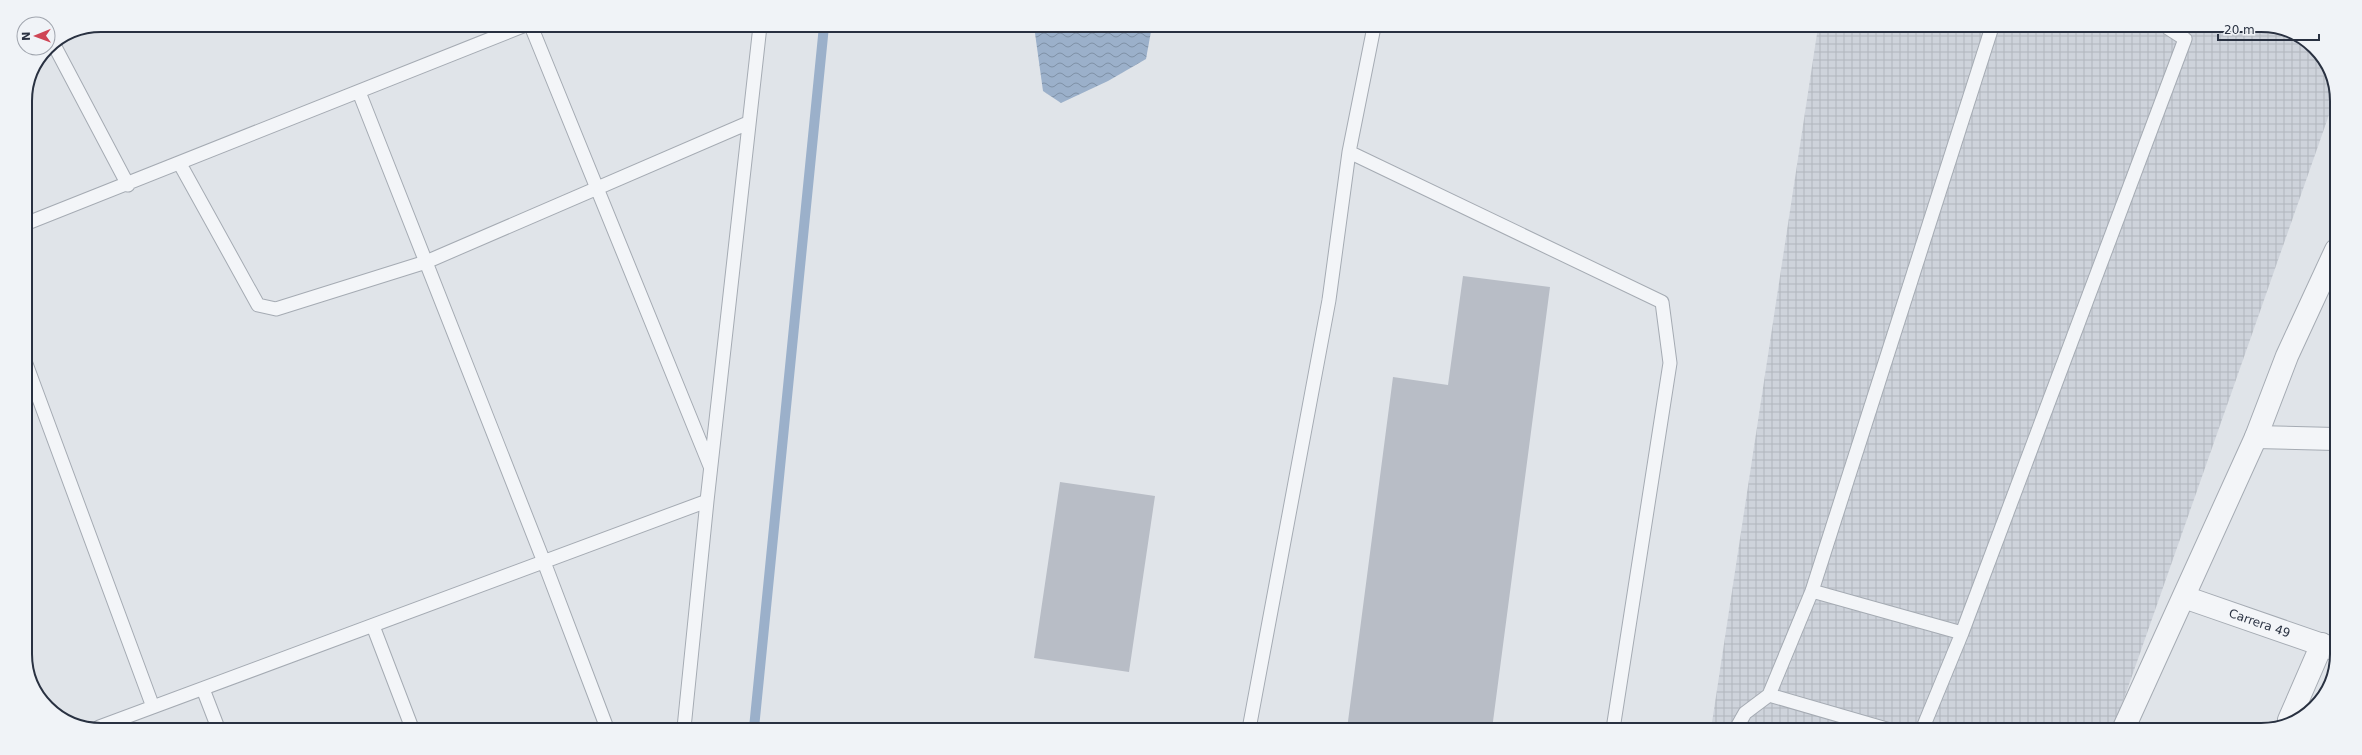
<svg xmlns="http://www.w3.org/2000/svg" width="2362" height="755" font-family="'DejaVu Sans',sans-serif">
<style>
.industrial{fill:url(#industrial-grid)}
.water{fill:url(#water-waves)}
.lines{fill:none;stroke-linecap:round;stroke-linejoin:round}
.stream{stroke:#9bb0ca;stroke-width:10}
.building{fill:#b8bdc6}
.lane-casing{stroke:#a5abb3;stroke-width:15}
.street-casing{stroke:#a5abb3;stroke-width:24}
.lane{stroke:#f3f5f8;stroke-width:13}
.street{stroke:#f3f5f8;stroke-width:22}
.labels{text-anchor:middle;stroke-width:3;stroke-linejoin:round;paint-order:stroke}
.street-label{font-size:12px;fill:#293141;stroke:#f0f3f7}
.rim{fill:none;stroke:#293141;stroke-width:2}
</style>
<defs>
<pattern id="industrial-grid" width="8" height="8" patternUnits="userSpaceOnUse"><rect width="8" height="8" fill="#ced3db"/><path d="M0 4h8M4 0v8" fill="none" stroke="#b1b6bd"/></pattern>
<pattern id="water-waves" width="16" height="10" patternUnits="userSpaceOnUse"><rect width="16" height="10" fill="#9bb0ca"/><path d="M0 5q4-4 8 0t8 0" fill="none" stroke="#7e90a6"/></pattern>
</defs>
<rect width="100%" height="100%" fill="#e0e4e9"/>
<!-- industrial -->
<path class="industrial" d="M1818 27 2281 28 2321 55 2336 95 2113 730 1711 729Z"/>
<!-- water -->
<path class="water" d="M1034 26H1152L1146 59 1108 81 1061 103 1043 91Z"/>
<g class="lines">
<!-- stream -->
<path class="stream" d="M754 728 824 26"/>
</g>
<!-- building -->
<path class="building" d="M1463 276 1550 287 1492 729H1347L1393 377 1448 385Z
M1060 482 1155 496 1129 672 1034 658Z
M1781 723 1800 729H1779Z
M1125 726 1136 728V729H1124Z"/>
<g class="lines">
<!-- lane casing -->
<g class="lane-casing">
<path id="lane" d="M531 26 710 466
M53 43 128 185
M359 92 544 562 607 728
M1349 152 1662 302 1670 363 1613 729
M180 164 258 305 276 309 426 262 748 123
M25 224 523 26
M25 361 153 707
M1812 591 1962 633
M373 626 412 728
M203 689 218 728
M1769 695 1890 730
M99 727 707 501
M684 728 707 501 760 26
M1249 729 1329 300 1349 152 1374 27
M1736 729 1745 713 1769 695 1812 591 1992 27
M1922 730 1962 633 2185 39 2168 28"/>
</g>
<!-- street casing -->
<g class="street-casing">
<g id="street">
<path d="M2256 437 2335 439"/>
<path id="s1" d="M2184 597 2334 649"/>
<path d="M2289 720 2322 644"/>
<path d="M2123 730 2256 437 2287 356 2336 250"/>
</g>
</g>
<!-- lane -->
<use href="#lane" class="lane"/>
<!-- street -->
<use href="#street" class="street"/>
</g>
<g class="labels">
<!-- street labels -->
<g class="street-label">
<text dy="4" stroke="none"><textPath href="#s1" startOffset="80">Carrera 49</textPath></text>
</g>
</g>
<!-- crop -->
<path d="M0 0H2362V755H0ZM101 32H2261A69 69 0 0 1 2330 101V654A69 69 0 0 1 2261 723H101A69 69 0 0 1 32 654V101A69 69 0 0 1 101 32Z" fill="#f0f3f7" fill-rule="evenodd"/>
<path class="rim" d="M101 32H2261A69 69 0 0 1 2330 101V654A69 69 0 0 1 2261 723H101A69 69 0 0 1 32 654V101A69 69 0 0 1 101 32Z"/>
<!-- north arrow -->
<g transform="translate(36 36) rotate(269)"><circle r="19" fill="#f0f3f7" stroke="#a0a5ae"/>
<path d="M0-3L7 15L0 10L-7 15Z" fill="#cf4555"/>
<text y="-6" font-size="11" font-weight="bold" text-anchor="middle" fill="#293141">N</text>
</g>
<!-- scale -->
<path d="M2218 34v6h101v-6" fill="none" stroke="#293141" stroke-width="2"/>
<text x="2224" y="34" font-size="12" fill="#293141" stroke="#f0f3f7" stroke-width="3" paint-order="stroke">20 m</text>
</svg>
